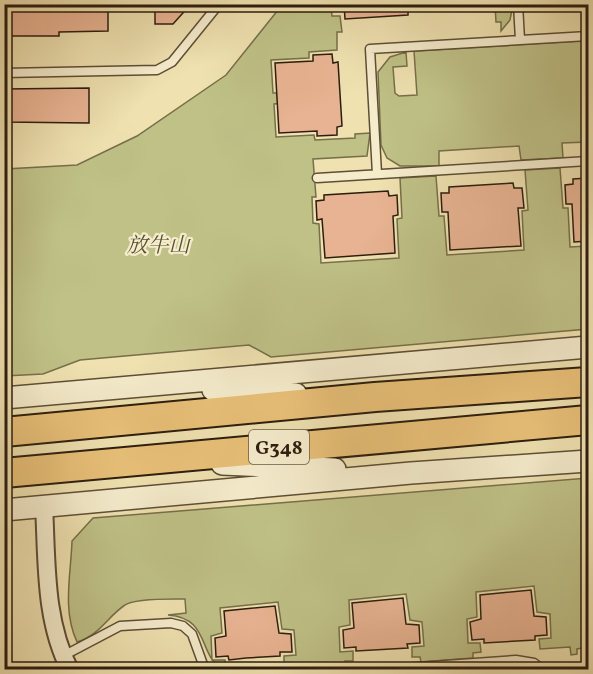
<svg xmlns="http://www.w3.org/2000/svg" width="593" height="674" font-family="Vollkorn,'Noto Serif SC',serif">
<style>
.green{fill:#bfc187;stroke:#766f4a;stroke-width:1.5}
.building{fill:#e8b392;stroke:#2c1d0e;stroke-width:1.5}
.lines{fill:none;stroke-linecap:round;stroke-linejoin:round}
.service-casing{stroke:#5d4e36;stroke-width:11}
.minor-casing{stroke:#5d4e36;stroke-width:20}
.tertiary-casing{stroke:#5d4e36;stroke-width:24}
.trunk-casing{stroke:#2c1d0e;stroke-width:32}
.service{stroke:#f5eccc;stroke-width:8}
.minor{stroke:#f5eccc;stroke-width:16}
.tertiary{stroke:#f5eccc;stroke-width:21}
.trunk{stroke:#e8c078;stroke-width:28}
.labels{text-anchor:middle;stroke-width:4.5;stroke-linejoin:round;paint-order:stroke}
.shield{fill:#f5eccc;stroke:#685b47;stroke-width:1.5}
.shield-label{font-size:20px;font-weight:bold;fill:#2c1d0e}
.park-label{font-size:21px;font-style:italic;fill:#584e32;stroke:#f5eccc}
</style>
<rect width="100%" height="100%" fill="#efe1b0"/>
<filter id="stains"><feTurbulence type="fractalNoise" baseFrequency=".00333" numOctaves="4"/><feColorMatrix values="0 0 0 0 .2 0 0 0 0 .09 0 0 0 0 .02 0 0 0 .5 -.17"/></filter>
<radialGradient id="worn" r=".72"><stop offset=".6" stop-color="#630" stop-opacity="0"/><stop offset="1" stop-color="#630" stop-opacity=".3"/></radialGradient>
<!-- green -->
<path class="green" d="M282 5H331L332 16H340L342 32H337V50L309 52V58L271 60 273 93H285L286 103 274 104 276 137 314 135 315 140 355 138V134L370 133 367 156 313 159 316 197H312L313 223 319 224 321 263 399 258 397 219 402 218 400 178 436 176 439 216H444L447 255 524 250 522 211 528 210 525 170 560 168 563 208H568L570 247 588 246V329L271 357 249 345 80 360 43 374 5 376V169L77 165 137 136 226 75Z
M513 5 510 20 501 31V22H496L495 6Z
M579 41 588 42V142L562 143 563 158 521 160 519 146 439 151V166H400L387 158 381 145 378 72 390 57 406 52 407 66 393 67 395 93 399 96 417 95 414 51Z
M588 478V647L577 649V654L571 655 570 647 540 649 539 639 551 638 550 614 537 612 534 586 476 592 477 617 467 619 468 643H480L481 652 473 653V658L421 662 420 657H412V647L424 646 422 622 410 620 406 594 349 600 350 625 339 627 340 652 353 651V661H345V667L293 670V665H284V656L296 655 294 630 282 629 278 602 220 608 222 633 211 636 212 660H225V669H221C198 652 209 618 168 615L186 613 185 599C171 599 135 598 125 605 108 616 99 636 77 642 62 610 71 574 72 541L93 518Z"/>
<!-- building -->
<path class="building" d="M4 4H108V31L59 32V36H4Z
M155 4H191L173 24H155Z
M344 4H408V15L345 19Z
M332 54 333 63 338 62 342 126 337 127V135L317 136V131L279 133 275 63 313 61V55Z
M89 88V123L4 122V89Z
M588 178V241L574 242 572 204H566L565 185 573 184V179Z
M513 183 514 188H522L524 208H518L521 246 450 250 448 212H442L441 193H449V187Z
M388 191 389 196 397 195 398 215 393 216 395 253 325 258 322 219 317 220 316 201 324 200V195Z
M531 590 534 616 546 617 547 635 535 636V640L484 643V639L472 640 470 622 481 619 480 595Z
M403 598 406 624 419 625 420 643 407 644 408 648 356 651V647L344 648 343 630 354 628 352 603Z
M275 606 279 633 291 634 292 652H280V656L246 658 229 660 228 656 216 657 215 638 226 636 224 611Z"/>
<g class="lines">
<!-- service casing -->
<g class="service-casing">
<path id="service" d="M518 4 520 40
M4 73 157 70 172 62 219 4
M377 174 370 49 588 36
M317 178 588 161
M63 656 120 626 171 623 183 626 192 634 205 670
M374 670 516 660 534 663 543 670"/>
</g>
<!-- minor casing -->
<g class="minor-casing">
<path id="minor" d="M44 506C47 560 44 621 70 670"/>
</g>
<!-- tertiary casing -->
<g class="tertiary-casing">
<path id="tertiary" d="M213 390 296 394
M4 398 588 347
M222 464 335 469
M4 510 411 473 588 461"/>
</g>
<!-- trunk casing -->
<g class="trunk-casing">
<path id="trunk" d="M4 432 375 397 588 382
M4 473 588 420"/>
</g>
<!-- service -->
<use href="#service" class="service"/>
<!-- minor -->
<use href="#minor" class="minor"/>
<!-- tertiary -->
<use href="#tertiary" class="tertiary"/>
<!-- trunk -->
<use href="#trunk" class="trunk"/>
</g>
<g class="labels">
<!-- shield labels -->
<rect class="shield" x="249" y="430" width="60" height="34" rx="4.5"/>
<g class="shield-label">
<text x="279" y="454">G348</text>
</g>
<!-- park labels -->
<g class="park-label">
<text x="158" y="252">放牛山</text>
</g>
</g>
<!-- margin -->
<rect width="593" height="674" fill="none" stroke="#efe1b0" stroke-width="24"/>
<rect x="6" y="6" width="581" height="662" fill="none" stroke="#2c1d0e" stroke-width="3"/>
<rect x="12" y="12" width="569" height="650" fill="none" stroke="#2c1d0e" stroke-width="1.5"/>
<rect width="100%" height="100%" filter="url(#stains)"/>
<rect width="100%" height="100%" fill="url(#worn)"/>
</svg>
